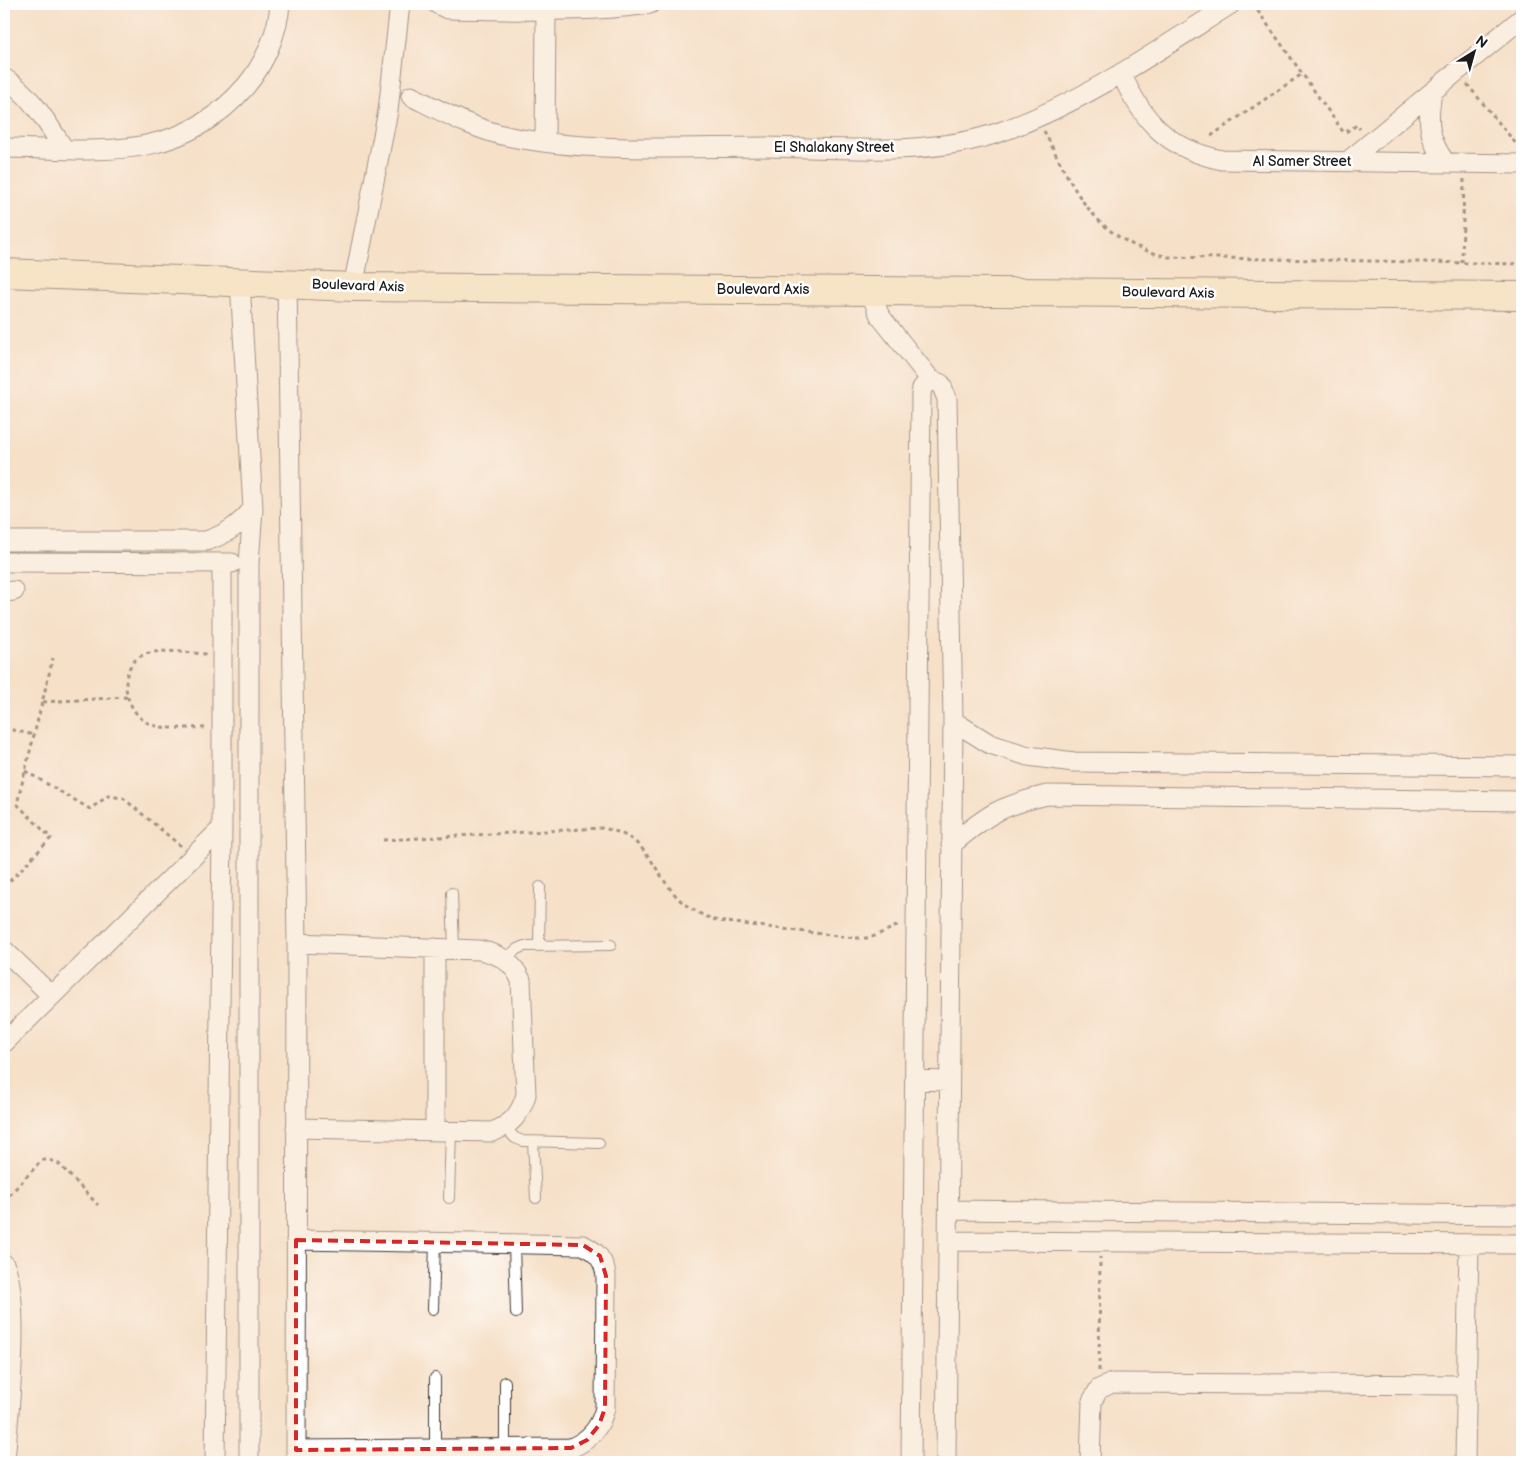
<svg xmlns="http://www.w3.org/2000/svg" width="1526" height="1466" font-family="'Balsamiq Sans',sans-serif">
<style>
.lines{fill:none;stroke-linecap:round;stroke-linejoin:round}
.lane-casing{stroke:#3d3936;stroke-width:12}
.street-casing{stroke:#3d3936;stroke-width:21}
.secondary-casing{stroke:#3d3936;stroke-width:30}
.path{stroke:#3d3936;stroke-width:3;stroke-dasharray:4 4;stroke-linecap:butt}
.lane{stroke:#fff;stroke-width:10}
.street{stroke:#fff;stroke-width:19}
.secondary{stroke:#f9e7c3;stroke-width:28}
.marked{fill:none;stroke:#d62828;stroke-width:4;stroke-dasharray:10 6;stroke-linejoin:round}
.labels{text-anchor:middle;stroke-width:5;stroke-linejoin:round;paint-order:stroke}
.street-label{font-size:14px;fill:#1c1c1c;stroke:#fff}
</style>
<rect width="100%" height="100%" fill="#fff"/>
<filter id="ink" filterUnits="userSpaceOnUse"><feTurbulence type="fractalNoise" baseFrequency=".02" numOctaves="2"/><feDisplacementMap in="SourceGraphic" scale="10" xChannelSelector="R" yChannelSelector="G"/><feConvolveMatrix kernelMatrix="1 2 1 2 8 2 1 2 1" color-interpolation-filters="sRGB"/></filter>
<filter id="wash" filterUnits="userSpaceOnUse"><feTurbulence type="fractalNoise" baseFrequency=".0096" numOctaves="4" result="noise"/><feDisplacementMap in="SourceGraphic" scale="20" xChannelSelector="R" yChannelSelector="G"/><feGaussianBlur stdDeviation="1.12" result="paint"/><feColorMatrix in="noise" values="0 0 0 0 0 0 0 0 0 0 0 0 0 0 0 0 0 1.4 0 .05"/><feComposite in="paint" operator="in"/></filter>
<g filter="url(#wash)">
<rect width="100%" height="100%" fill="#f6e0c8"/>
</g>
<g filter="url(#ink)">
<g class="lines">
<!-- lane casing -->
<g class="lane-casing">
<path id="lane" d="M452 893 454 949
M539 946 540 887
M505 959 517 949 524 946 611 945
M505 1127 515 1138 523 1141 599 1143
M533 1142 536 1198
M449 1198 451 1131
M514 1243 516 1313
M433 1309 435 1242
M435 1378V1450
M505 1382V1449"/>
</g>
<!-- street casing -->
<g class="street-casing">
<path id="street" d="M437 4 448 9C516 10 583 13 650 4
M1121 73C1143 122 1168 149 1222 160L1522 164
M4 78C30 93 48 124 64 149
M1432 93C1427 120 1428 140 1446 163
M411 96C443 112 475 130 511 137 594 153 682 147 767 147 841 148 930 157 1000 132 1083 103 1157 51 1231 4
M545 142 546 10
M4 148C97 149 177 165 245 87 264 65 278 33 280 4
M1348 161 1522 18
M240 281 253 509 249 563V1462
M287 282 297 943 296 1462
M353 287 388 111 400 4
M869 290 880 316 930 379 941 384 947 399 953 721 946 1462
M4 541H206C227 534 239 525 253 509
M4 562 232 563
M4 592 14 591
M953 721 990 744 1028 756 1074 762 1522 766
M951 845C988 814 1000 806 1047 795L1522 801
M435 948V1130
M4 950 52 996
M4 1043 222 828
M915 1080 948 1081
M296 1128 492 1132C511 1125 520 1115 526 1095L521 980C512 961 499 954 479 950L297 943
M949 1210 1522 1215
M948 1241 1522 1244
M4 1264C22 1299 8 1419 5 1462
M296 1450 571 1448C590 1440 600 1428 605 1408L606 1276C604 1260 597 1252 583 1245L296 1240
M215 1462 222 828V564
M911 1462 921 395 922 388 930 379
M1090 1462 1092 1401 1099 1389 1112 1383 1467 1385
M1465 1462 1469 1245"/>
</g>
<!-- secondary casing -->
<g class="secondary-casing">
<path id="secondary" d="M4 273 353 287 1522 296"/>
</g>
<!-- path -->
<path class="path" d="M1253 4 1344 133 1357 125 1360 129
M1467 84 1518 146 1522 143
M1044 131C1076 193 1093 239 1168 257L1522 264
M1211 136 1302 74
M1462 263 1464 179
M43 702 128 697
M4 728 34 735
M205 728C187 727 164 731 148 723 122 710 115 661 149 653 166 649 188 653 206 654
M25 771 90 809 108 796 123 798 182 847
M383 840 602 828C649 836 650 868 678 898 689 909 703 916 718 921L855 938H870L899 925
M4 887 51 838 17 804 53 658
M4 1201 42 1160H50L59 1164 98 1205
M1099 1371 1100 1257"/>
<!-- lane -->
<use href="#lane" class="lane"/>
<!-- street -->
<use href="#street" class="street"/>
<!-- secondary -->
<use href="#secondary" class="secondary"/>
</g>
</g>
<!-- marked area -->
<path d="M0 0H1526V1466H0ZM296 1240 583 1245 600 1256 606 1276 605 1408 599 1425 587 1440 571 1448 296 1450Z" fill="#f6e0c8" fill-opacity=".55" fill-rule="evenodd"/>
<path class="marked" d="M296 1240 583 1245 600 1256 606 1276 605 1408 599 1425 587 1440 571 1448 296 1450Z"/>
<g class="labels">
<!-- street labels -->
<g class="street-label">
<text x="834" y="152">El Shalakany Street</text>
<text x="1302" y="166">Al Samer Street</text>
<text transform="translate(358 285) rotate(2)" y="5">Boulevard Axis</text>
<text x="763" y="294">Boulevard Axis</text>
<text transform="translate(1168 292) rotate(1)" y="5">Boulevard Axis</text>
</g>
</g>
<!-- margin -->
<rect width="1526" height="1466" fill="none" stroke="#fff" stroke-width="20"/>
<!-- north arrow -->
<g transform="translate(1474 52) rotate(37)" stroke="#ffffff" stroke-width="4" paint-order="stroke">
<path d="M0-4L9 19L0 12L-9 19Z" fill="#1c1c1c"/>
<text y="-8" font-size="14" font-weight="bold" text-anchor="middle" fill="#1c1c1c">N</text>
</g>
</svg>
